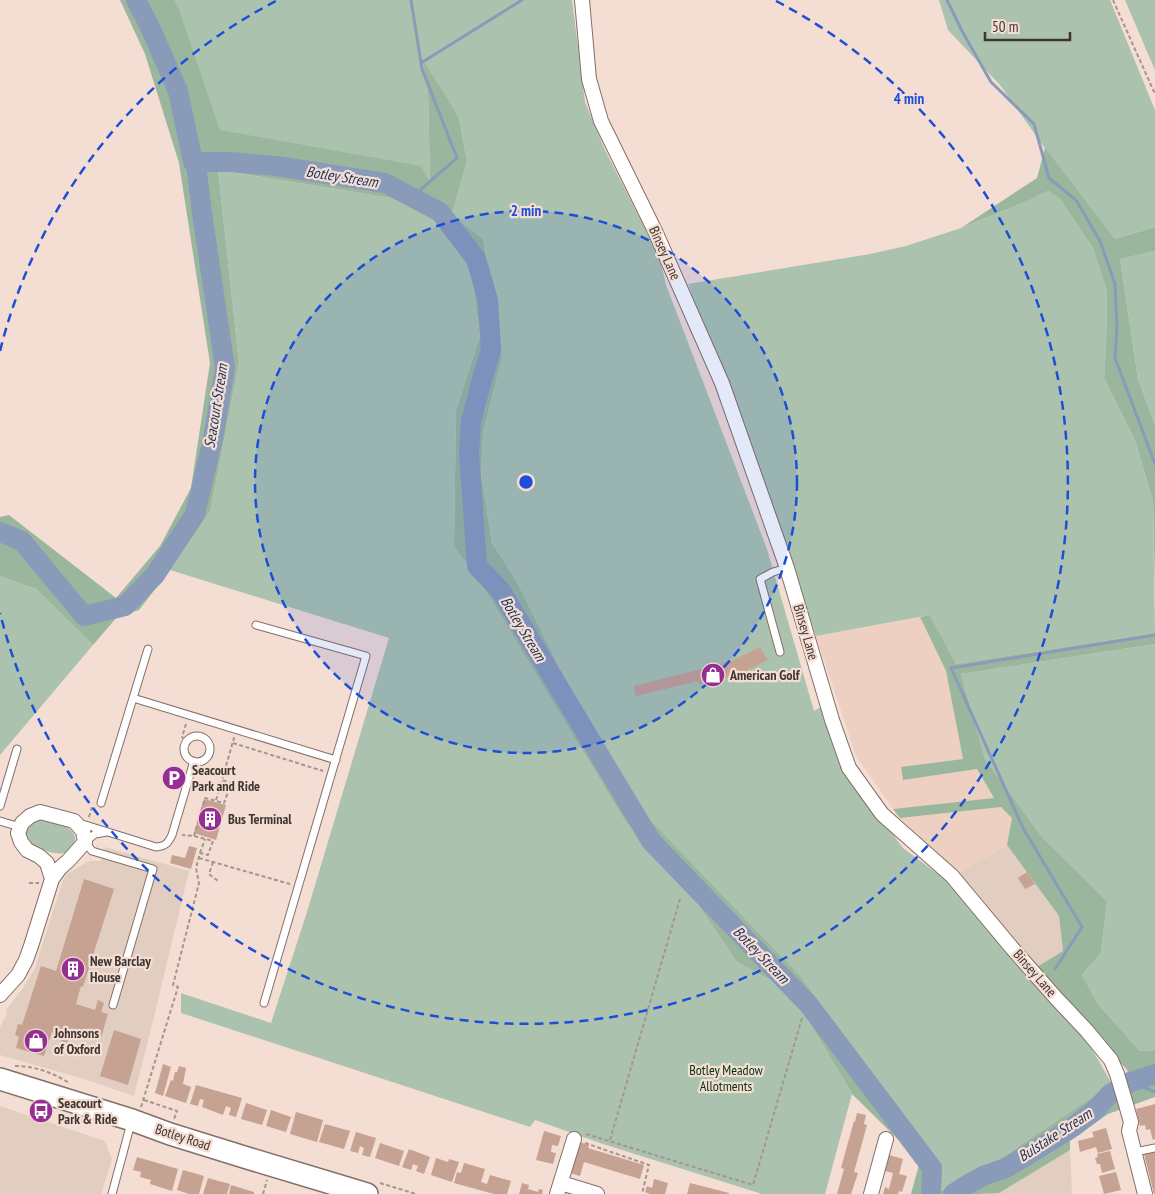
<svg xmlns="http://www.w3.org/2000/svg" width="1155" height="1194" font-family="'PT Sans Narrow',sans-serif">
<style>
.commercial{fill:#e2cdc1}
.built{fill:#eed0c3}
.green{fill:#abc3ae;fill-rule:evenodd}
.forest{fill:#9ab79d}
.lines{fill:none;stroke-linecap:round;stroke-linejoin:round}
.stream{stroke:#899bb9;stroke-width:3}
.river{stroke:#899bb9;stroke-width:20}
.building{fill:#c6a292}
.service-casing{stroke:#846f67;stroke-width:9}
.minor-casing{stroke:#846f67;stroke-width:16}
.primary-casing{stroke:#846f67;stroke-width:24}
.path{stroke:#a6958e;stroke-width:2;stroke-dasharray:4 2.5;stroke-linecap:butt}
.service{stroke:#fff;stroke-width:7}
.minor{stroke:#fff;stroke-width:14}
.primary{stroke:#fff;stroke-width:21}
.ring{fill:none;stroke:#1d4ed8;stroke-width:2.5;stroke-dasharray:9 6}
.labels{text-anchor:middle;stroke-width:4.5;stroke-linejoin:round;paint-order:stroke}
.street-label{font-size:14px;fill:#3f3632;stroke:#f4ddd3}
.poi-label{font-size:14px;font-weight:bold;fill:#3f3632;stroke:#f4ddd3;text-anchor:start}
.park-label{font-size:14px;fill:#033411;stroke:#f4ddd3}
.water-label{font-size:15px;font-style:italic;fill:#19325a;stroke:#f4ddd3}
.centre{fill:#1d4ed8;stroke:#f4ddd3;stroke-width:2.5}
.ring-label{font-size:15px;text-anchor:middle;font-weight:bold;fill:#1d4ed8;stroke:#f4ddd3;stroke-width:4.5;stroke-linejoin:round;paint-order:stroke}
</style>
<rect width="100%" height="100%" fill="#f4ddd3"/>
<!-- commercial -->
<path class="commercial" d="M1007 845 1059 916 1063 951 1035 968 986 905 959 873Z
M105 847 189 871 153 1021 134 1096 84 1079 0 1055V1027L7 1013 6 1010 23 988 35 968 63 880 67 874 89 861H101Z
M0 1106 105 1141 112 1159 101 1194H0Z
M1070 1150 1072 1194H977L999 1193Z"/>
<!-- built -->
<path class="built" d="M920 617 946 671 963 759 902 767 903 780 977 769 994 799 893 809 856 756 816 636Z
M1001 807 1012 818 1007 845 959 873 900 818Z"/>
<!-- green -->
<path class="green" d="M165 0H572L585 102 604 148 660 258 666 285 767 549 814 711 821 707 850 776 903 848 959 890 1085 1037 1112 1084 986 1168 941 1191 935 1157 879 1084 646 817 643 818 578 705 516 580 492 543 481 474 483 433 502 358 483 238 451 215 395 171 210 155ZM424 63 449 100 459 118 467 162 460 185 430 183 428 91Z
M939 0H1110L1155 110V227L1115 239 1061 171 1000 85 948 30Z
M1125 0H1155V70L1154 68Z
M218 170 404 200 434 221 471 269 480 336 456 410 454 547 478 578 625 821 681 880 737 962 772 981 803 1011 852 1094 825 1194H762L603 1144 535 1120 530 1127 181 1013V993L271 1023 307 912 389 638 170 570 210 512 239 363Z
M1048 191 1060 199 1093 248 1107 292 1106 345 1104 378 1135 440 1153 501 1155 633 956 664 930 615 816 636 760 474 688 284 870 254 906 246 961 228 1032 199Z
M1155 251V425L1138 379 1120 259Z
M0 576 36 589 93 645 0 755Z
M1155 644V1050L1140 1051 1098 1004 1082 975 1101 953 1107 901 1043 838 985 759 961 674Z
M38 818C51 822 68 822 75 836 76 865 40 851 26 842L24 829Z"/>
<!-- forest -->
<path class="forest" d="M120 0H174L178 7 220 130 421 166 430 182 428 91 423 61 449 100 459 118 467 162 451 215 483 238 502 358 483 433 481 474 492 543 516 580 578 705 642 818 646 816 799 975 879 1084 935 1157 941 1191 986 1168 1112 1084 1128 1071 1035 968 1063 951 1059 916 1007 845 1012 818 1001 807 900 818 893 809 994 798 977 769 903 780 901 767 963 759 946 671 920 617 930 615 956 664 1155 633V644L961 674 985 759 1043 838 1107 901 1101 953 1082 975 1098 1004 1140 1051 1155 1050V1097L1108 1114 1070 1141V1150L999 1193 977 1194H911L920 1161 852 1094 803 1011 772 981 737 962 681 880 625 821 478 578 454 547 456 410 480 336 471 269 434 221 404 200 218 170 239 363 210 512 170 570 139 610 117 617 93 645 36 589 0 576V517L9 515 116 598 160 546 191 488 210 363 179 163 145 54Z
M1045 148 1115 239 1155 227V251L1120 259 1138 379 1155 425V591L1153 501 1135 440 1104 378 1106 345 1107 292 1093 248 1060 199 1048 191 1032 199 961 228 1037 178Z"/>
<g class="lines">
<!-- stream -->
<path class="stream" d="M411 0 422 69 457 158 412 197
M947 0 962 31 991 82 1034 124 1049 178 1076 200 1100 241 1115 284 1117 327 1115 358 1155 464
M421 63 522 0
M1055 969 1082 927 1023 828 951 668 1155 635
M1131 1082 1155 1092"/>
<!-- river -->
<path class="river" d="M193 162H231L276 166 385 183 440 212 476 259 488 300 491 350 481 383 471 421 469 453 477 566 501 591 651 841 809 1005 932 1168 931 1194
M0 532 22 541 84 616 125 606 155 575 195 514 213 439 225 368 202 213 196 164 193 162 178 91 150 27 136 0
M953 1194 965 1186 983 1176 1006 1168 1049 1142 1073 1127 1095 1110 1110 1094 1131 1082 1155 1074"/>
</g>
<!-- building -->
<path class="building" d="M760 647 768 660 737 675 699 684 698 681 636 696 634 686 732 661Z
M204 799 226 805 216 840 194 833Z
M189 846 197 848 191 869 170 863 172 855 185 858Z
M1027 872 1035 884 1025 889 1018 878Z
M84 879 114 889 83 987 81 986 76 1004 95 1010 98 1000 104 1003 101 1012 108 1014 101 1038 71 1029 67 1043 54 1038 55 1033 52 1032 44 1056 16 1048 19 1037 15 1035 18 1024 22 1025 41 966 56 971Z
M114 1030 141 1039 128 1085 100 1076Z
M163 1064 171 1067 163 1096 155 1093Z
M179 1066 186 1068 183 1084 191 1087 186 1103 165 1096 171 1080 173 1081 175 1072H177Z
M196 1085 242 1098 236 1117 229 1115 231 1108 226 1106 223 1115 202 1107 204 1100 200 1099 198 1106 190 1104Z
M246 1103 267 1110 262 1125 241 1119Z
M1155 1104V1139L1153 1140 1150 1129 1146 1130 1145 1125 1140 1126 1136 1109Z
M271 1110 291 1117 286 1132 266 1126Z
M296 1112 323 1120 317 1142 290 1134Z
M857 1113 866 1115 864 1124 867 1125 854 1172 858 1173 851 1194H837L844 1169 841 1168 854 1121 855 1122Z
M325 1124 350 1131 344 1149 319 1142Z
M1106 1128 1112 1149 1098 1153 1096 1147 1080 1152 1078 1141 1094 1137 1092 1132Z
M544 1131 561 1136 558 1146 552 1145 551 1152 556 1153 553 1164 536 1160Z
M356 1132 376 1138 370 1157 362 1155 364 1148 360 1146 358 1153 350 1151Z
M579 1142 589 1145 588 1148 644 1165 640 1179 584 1162 580 1176 570 1173Z
M380 1143 404 1151 399 1166 375 1158Z
M409 1149 430 1157 424 1174 416 1171 418 1166 413 1164 411 1170 402 1167Z
M1110 1151 1115 1169 1102 1173 1100 1164H1097L1095 1158 1098 1157 1097 1154Z
M1155 1152V1194H1154L1144 1154Z
M889 1155 903 1159 899 1174 907 1176 902 1192 899 1191 898 1194H883L885 1187 889 1189 893 1173 885 1171Z
M137 1157 178 1169 172 1191 150 1184 151 1180 140 1177 141 1172 133 1170Z
M436 1158 448 1162 449 1159 459 1162 452 1182 431 1175Z
M464 1163 485 1169 481 1182 487 1184 490 1175 511 1181 507 1194H494L454 1183 457 1172 461 1173Z
M183 1170 204 1176 199 1194H189L177 1190Z
M1116 1172 1121 1190 1104 1194 1099 1176Z
M208 1178 230 1184 227 1194H203Z
M654 1179 668 1183 665 1194H650L645 1192 647 1186 652 1188Z
M522 1183 529 1185 528 1189 538 1192 539 1189 543 1190 542 1194H519Z
M690 1183 729 1193V1194H687Z
M231 1185 254 1192V1194H229Z"/>
<g class="lines">
<!-- service casing -->
<g class="service-casing">
<path id="service" d="M256 625 366 656 264 1003
M780 652 760 579 773 572 787 568
M133 698 336 760
M184 749a13 13 0 1 1 26 0a13 13 0 1 1-26 0Z
M101 803 148 649
M0 806 17 749
M0 821 20 827
M79 823 156 847C166 846 168 843 172 835L194 761
M107 832 95 834 85 842 92 851 153 869 113 1005
M1135 1152 1155 1148
M112 1194 131 1123"/>
</g>
<!-- minor casing -->
<g class="minor-casing">
<path id="minor" d="M582 0 589 79 601 121 655 231 722 383 787 568 832 720 849 768 882 814 952 876 1012 948 1056 998 1087 1031 1111 1060 1117 1074 1125 1101 1131 1122 1129 1131 1145 1194
M0 995 18 975 26 960 31 946 52 879 60 868 68 861 85 842 83 831 74 821 40 812 30 816 22 823 18 833 21 842 27 850 39 856 47 863 52 879
M561 1183 597 1194
M557 1194 574 1139
M871 1194 886 1139"/>
</g>
<!-- primary casing -->
<g class="primary-casing">
<path id="primary" d="M0 1079 132 1120 170 1134 244 1157 367 1194"/>
</g>
<!-- path -->
<path class="path" d="M1113 0 1155 94
M186 724 182 737 186 741
M233 738H234L222 780 243 787
M233 743 323 771
M216 800 220 786
M89 817 92 807
M194 836 205 798 224 803 229 789 220 786 222 780
M200 853 205 839
M199 858 290 884
M213 862 209 874 218 881
M29 883H39
M15 1066C34 1066 52 1072 69 1083
M144 1100 177 1111 174 1119
M141 1107 145 1094 178 987 173 985 199 883 196 868 200 853 208 855 213 841 194 836 182 835
M586 1134 753 1185 802 1018
M610 1140 680 899
M585 1143 649 1165 642 1194
M380 1183 416 1194
M263 1194 267 1180"/>
<!-- service -->
<use href="#service" class="service"/>
<!-- minor -->
<use href="#minor" class="minor"/>
<!-- primary -->
<use href="#primary" class="primary"/>
</g>
<!-- distance rings -->
<circle cx="526" cy="482" r="271" fill="#1d4ed8" fill-opacity=".12"/>
<g class="ring">
<circle cx="526" cy="482" r="271"/>
<path d="M0 351A542 542 0 0 1 276 1M776 1A542 542 0 1 1 0 613"/>
</g>
<!-- icons -->
<defs>
<g id="shop-disc" transform="scale(1.25)"><circle r="9.5" fill="#952e93" stroke="#f4ddd3"/><path d="M-5-2.5h2.3a2.7 3.5 0 0 1 5.4 0H5L5.5 6h-11ZM-1.5-2.5h3a1.5 2.3 0 0 0-3 0Z" fill="#fff"/></g>
<g id="parking-disc" transform="scale(1.25)"><circle r="9.5" fill="#952e93" stroke="#f4ddd3"/><path d="M-3.5-5.5H1a3.5 3.5 0 0 1 0 7H-1V5.5H-3.5ZM-1-3.4V-.6H.8a1.4 1.4 0 0 0 0-2.8Z" fill="#fff"/></g>
<g id="building-disc" transform="scale(1.25)"><circle r="9.5" fill="#952e93" stroke="#f4ddd3"/><path d="M-4-6H4V6H1V3H-1V6H-4ZM-2.5-4.3h1.7v1.8h-1.7ZM.8-4.3h1.7v1.8H.8ZM-2.5-1h1.7V.8h-1.7ZM.8-1h1.7V.8H.8Z" fill="#fff"/></g>
<g id="bus-disc" transform="scale(1.25)"><circle r="9.5" fill="#952e93" stroke="#f4ddd3"/><path d="M-5-6H5V4H4V6H2V4H-2V6H-4V4H-5ZM-3.5-4V0h7V-4ZM-3.5 1.2v1.5H-2V1.2ZM2 1.2v1.5H3.5V1.2Z" fill="#fff"/></g>
</defs>
<g fill-rule="evenodd">
<use href="#shop-disc" x="713" y="675"/>
<use href="#parking-disc" x="174" y="778"/>
<use href="#building-disc" x="210" y="819"/>
<use href="#building-disc" x="73" y="969"/>
<use href="#shop-disc" x="36" y="1041"/>
<use href="#bus-disc" x="41" y="1111"/>
</g>
<g class="labels">
<!-- street labels -->
<g class="street-label">
<text transform="translate(665 253) rotate(66)" y="5">Binsey Lane</text>
<text transform="translate(806 632) rotate(74)" y="5">Binsey Lane</text>
<text transform="translate(1035 973) rotate(49)" y="5">Binsey Lane</text>
<text transform="translate(183 1137) rotate(18)" y="5">Botley Road</text>
</g>
<!-- poi labels -->
<g class="poi-label">
<text x="730" y="680">American Golf</text>
<text x="192" y="775">Seacourt<tspan x="192" dy="16">Park and Ride</tspan></text>
<text x="228" y="824">Bus Terminal</text>
<text x="90" y="966">New Barclay<tspan x="90" dy="16">House</tspan></text>
<text x="54" y="1038">Johnsons<tspan x="54" dy="16">of Oxford</tspan></text>
<text x="58" y="1108">Seacourt<tspan x="58" dy="16">Park &amp; Ride</tspan></text>
</g>
<!-- park labels -->
<g class="park-label">
<text x="726" y="1075">Botley Meadow<tspan x="726" dy="16">Allotments</tspan></text>
</g>
<!-- water labels -->
<g class="water-label">
<text transform="translate(342 177) rotate(9)" y="5">Botley Stream</text>
<text transform="translate(216 406) rotate(-81)" y="5">Seacourt Stream</text>
<text transform="translate(523 629) rotate(59)" y="5">Botley Stream</text>
<text transform="translate(761 955) rotate(46)" y="5">Botley Stream</text>
<text transform="translate(1055 1135) rotate(-33)" y="5">Bulstake Stream</text>
</g>
</g>
<circle cx="526" cy="482" r="8" class="centre"/>
<g class="ring-label">
<text x="909" y="104">4 min</text>
<text x="526" y="216">2 min</text>
</g>
<!-- scale -->
<path d="M985 32v8h85v-8" fill="none" stroke="#3f3632" stroke-width="2.5"/>
<text x="992" y="32" font-size="15" fill="#3f3632" stroke="#f4ddd3" stroke-width="4" paint-order="stroke">50 m</text>
</svg>
